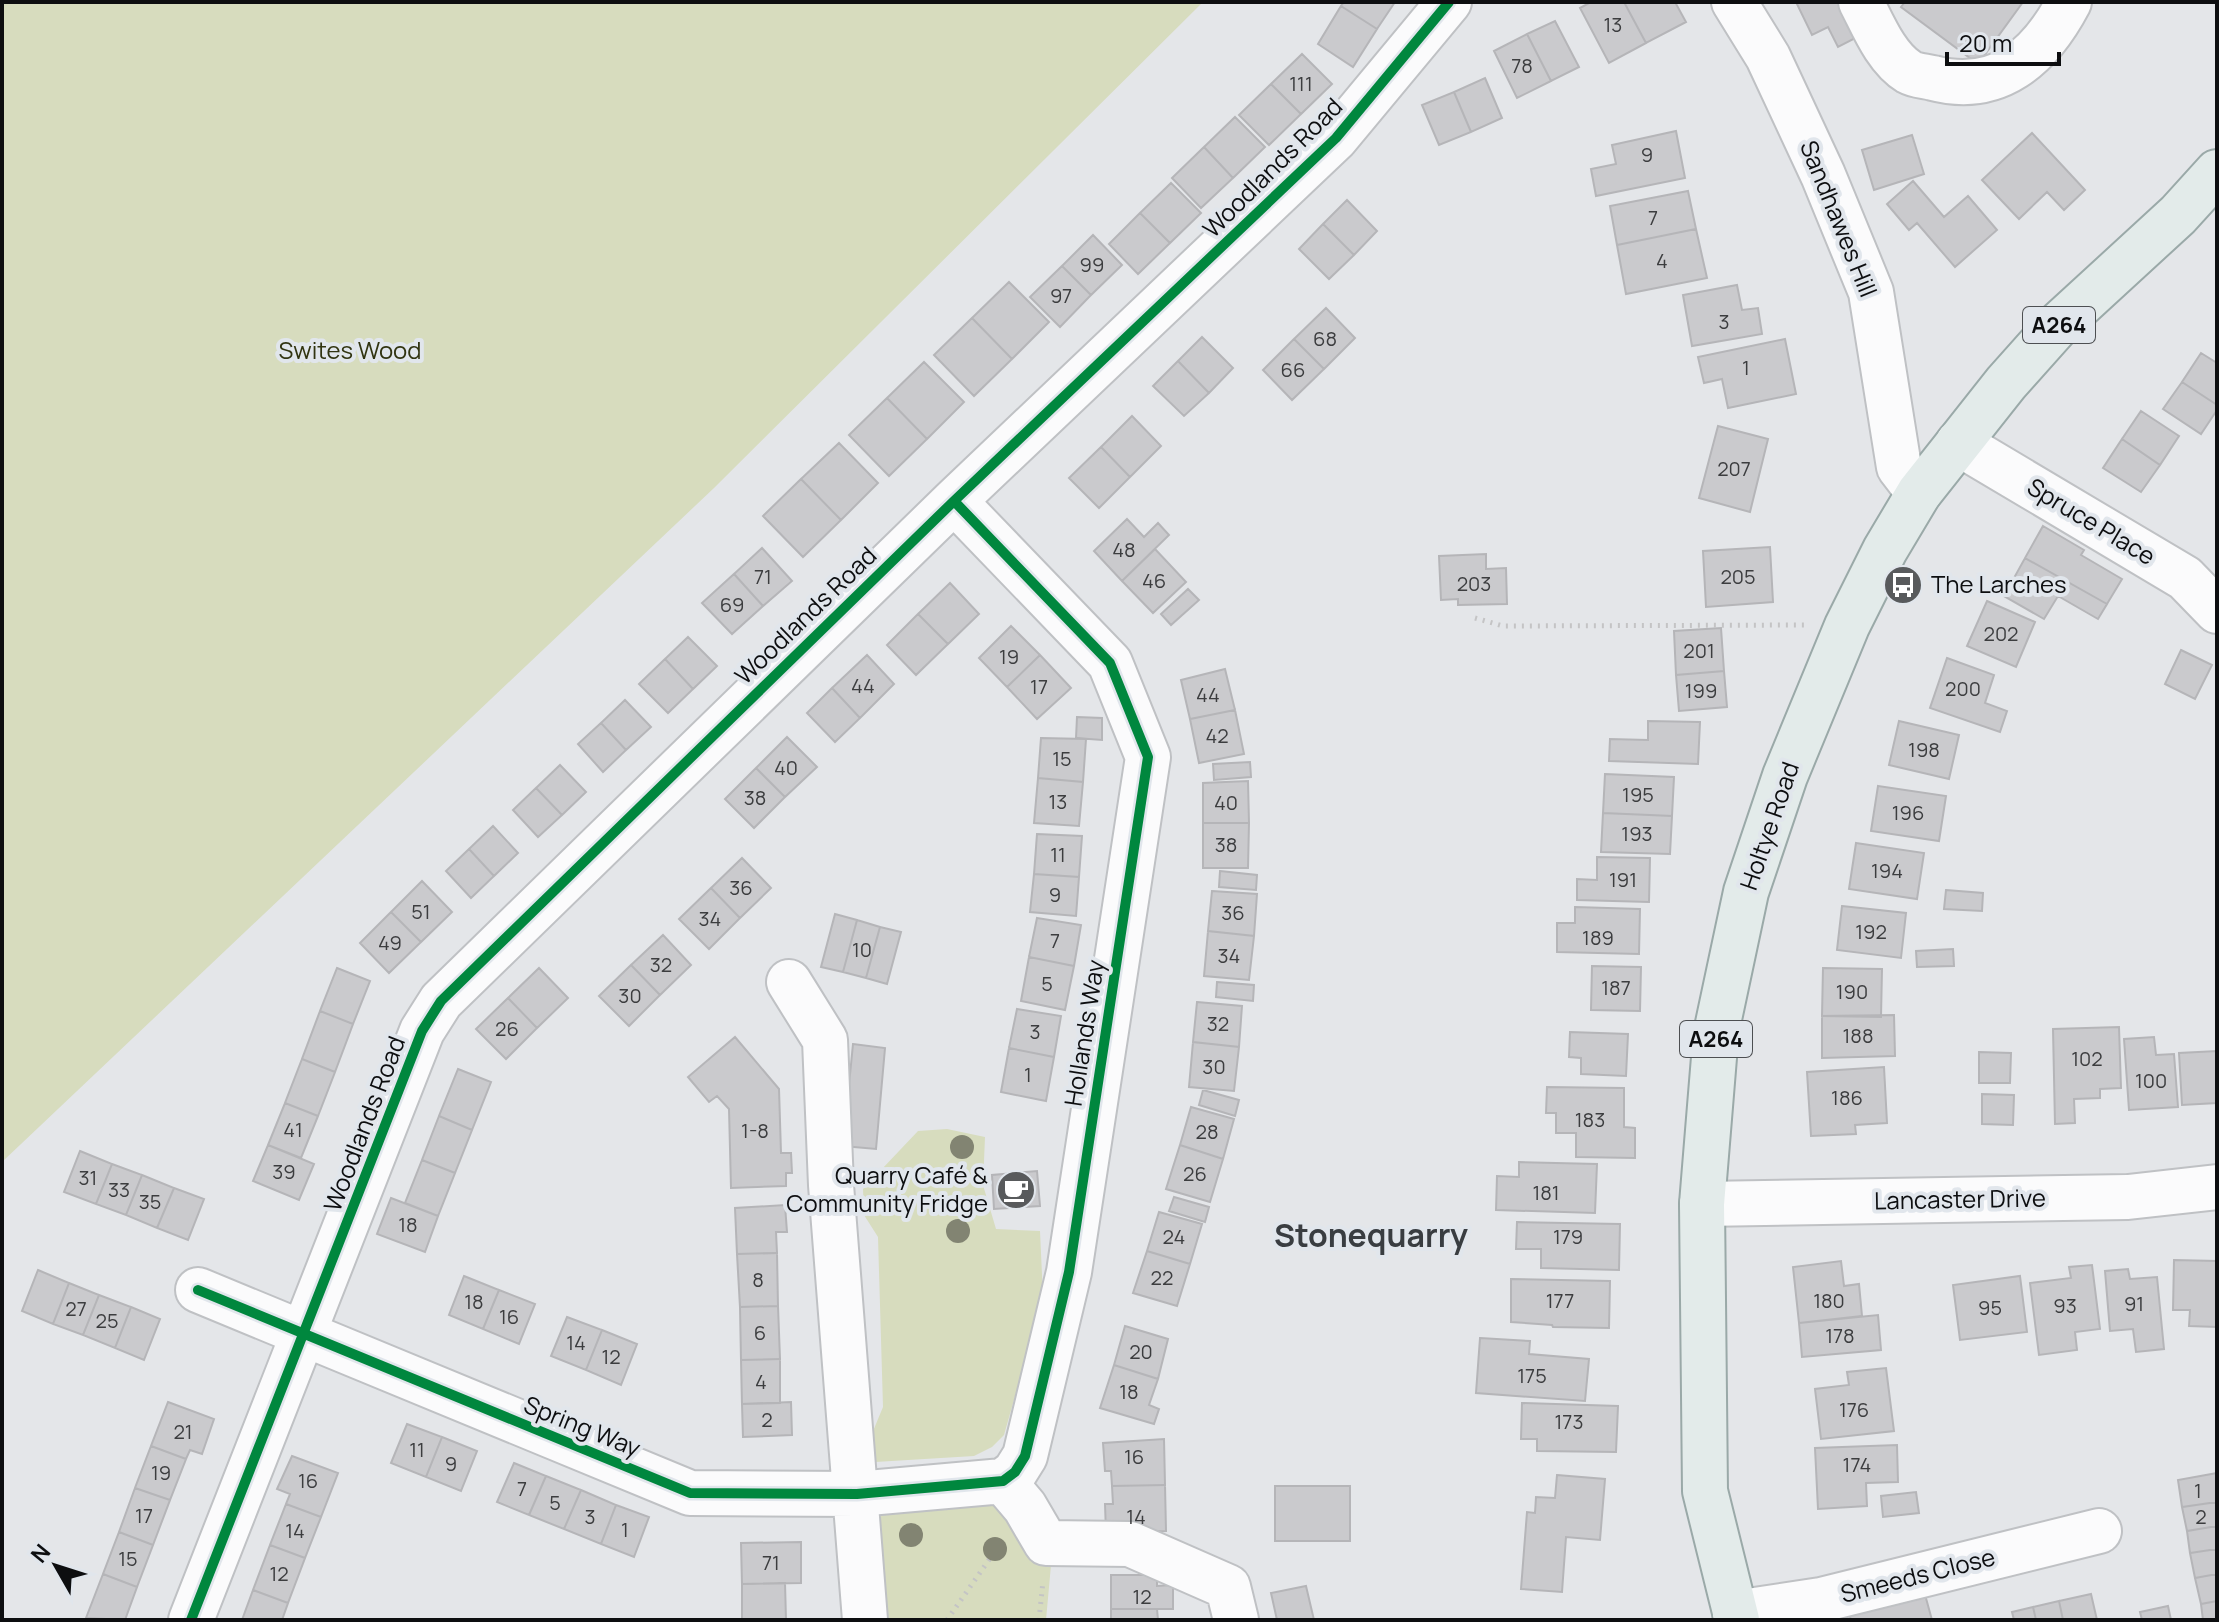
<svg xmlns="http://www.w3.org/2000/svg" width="2219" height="1622" font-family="Manrope,sans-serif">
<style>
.green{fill:#d7dcbe}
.building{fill:#cacacd;stroke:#b5b5b8;stroke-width:2}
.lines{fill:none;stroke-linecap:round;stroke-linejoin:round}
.minor-casing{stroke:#bfc1c4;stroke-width:48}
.major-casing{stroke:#9aa9a8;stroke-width:48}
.path{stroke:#c4c4c5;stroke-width:5;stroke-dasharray:2 6;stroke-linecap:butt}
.minor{stroke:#fbfbfc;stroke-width:44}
.major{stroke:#e3ebea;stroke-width:44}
.cycleway-casing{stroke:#e1e6ec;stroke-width:15}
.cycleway{stroke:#00873e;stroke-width:10}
.tree{fill:#828472}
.labels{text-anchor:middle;stroke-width:8;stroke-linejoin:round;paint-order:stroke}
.number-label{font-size:20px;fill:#3c3d3f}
.shield{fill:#e1e6ec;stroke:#4d4f52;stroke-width:2}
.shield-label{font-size:22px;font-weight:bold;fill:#0d0e10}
.street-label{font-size:24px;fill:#0d0e10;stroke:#e1e6ec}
.park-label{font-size:24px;fill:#313411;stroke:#e1e6ec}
.poi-label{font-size:24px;fill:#0d0e10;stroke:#e1e6ec;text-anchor:start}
.district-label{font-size:32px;font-weight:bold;fill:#393d41;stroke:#e1e6ec}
</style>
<rect width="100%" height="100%" fill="#e4e6e9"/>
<!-- green -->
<path class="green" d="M2 2H1203L714 488 2 1162Z
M947 1129 985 1137 983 1185 996 1229 1040 1231 1043 1297 1004 1435 992 1447 974 1456 875 1462 871 1436 883 1407 878 1237 864 1215 863 1189 918 1131Z
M999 1500 1052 1554 1046 1620H883L878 1516Z"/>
<!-- building -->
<path class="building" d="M1344 2H1395L1377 29 1341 6Z
M1591 2H1624L1646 43 1609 63 1580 8Z
M1624 2H1675L1686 22 1646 43Z
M1796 2H1853L1867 32 1838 47 1828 27 1812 35Z
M1905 2H2023L1978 64 1901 7Z
M1341 6 1377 29 1353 67 1318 44Z
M1555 21 1579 67 1551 81 1527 34Z
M1527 34 1551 81 1517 98 1494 51Z
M1302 54 1332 84 1301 114 1271 84Z
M1485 78 1502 118 1471 132 1454 92Z
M1271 84 1301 114 1269 145 1239 115Z
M1454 92 1471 132 1439 145 1422 105Z
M1235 117 1265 147 1233 178 1204 147Z
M1676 131 1685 178 1596 196 1591 169 1616 164 1612 145Z
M2032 133 2085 190 2064 210 2047 192 2019 219 1982 180Z
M1912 135 1924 174 1874 190 1862 150Z
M1204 147 1233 178 1201 208 1172 178Z
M1913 181 1944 217 1968 196 1997 230 1955 267 1917 223 1909 230 1887 204Z
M1171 183 1201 213 1170 243 1140 213Z
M1688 191 1696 229 1617 245 1610 206Z
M1347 200 1377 231 1354 255 1323 224Z
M1140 213 1170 243 1138 274 1109 244Z
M1323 224 1354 255 1329 279 1299 249Z
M1696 229 1707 278 1626 294 1617 245Z
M1093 235 1122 265 1091 295 1062 266Z
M1062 266 1091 295 1060 327 1030 297Z
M1009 282 1049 322 1012 359 972 318Z
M1737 285 1742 310 1758 308 1762 334 1692 346 1683 295Z
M1326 308 1355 338 1324 369 1294 339Z
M972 318 1012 359 974 396 934 355Z
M1202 337 1233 368 1209 393 1178 361Z
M1294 339 1324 369 1292 400 1263 370Z
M1785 339 1796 394 1728 408 1722 379 1704 383 1698 357Z
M2201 353 2217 363V405L2182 382Z
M1178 361 1209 393 1184 416 1153 386Z
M924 362 964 402 927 439 887 398Z
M2182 382 2217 405V410L2201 434 2163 409Z
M887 398 927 439 889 476 849 435Z
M2141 411 2179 436 2160 465 2122 439Z
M1132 416 1161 446 1130 477 1101 447Z
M1718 426 1768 439 1750 512 1699 498Z
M2122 439 2160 465 2141 492 2103 468Z
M839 443 878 483 841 520 801 479Z
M1101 447 1130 477 1099 508 1069 478Z
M801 479 841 520 803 557 763 516Z
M1127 519 1144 537 1158 523 1169 535 1122 581 1094 551Z
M2043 526 2084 550 2081 555 2122 579 2107 604 2025 558Z
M1770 547 1773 602 1706 607 1703 551Z
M762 548 792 581 763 606 734 574Z
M1155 549 1186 582 1153 613 1122 581Z
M1486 554V569L1506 568 1507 604 1458 605V599L1441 600 1439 556Z
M2025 558 2107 604 2098 619 2058 596 2044 619 2004 596Z
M734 574 763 606 732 634 702 603Z
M950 583 979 614 948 644 918 614Z
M1188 589 1199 600 1171 625 1161 614Z
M1987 601 2035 622 2016 667 1967 646Z
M918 614 948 644 916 675 887 645Z
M1011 626 1040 655 1007 687 979 658Z
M1721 628 1724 671 1676 675 1674 631Z
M688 637 717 666 693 689 665 659Z
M2181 650 2212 665 2195 699 2165 684Z
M867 655 894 684 860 718 832 688Z
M1040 655 1071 688 1037 719 1007 687Z
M1947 658 1994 675 1985 703 2007 711 2000 732 1930 708Z
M665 659 693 689 668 713 639 684Z
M1225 669 1235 710 1190 719 1181 680Z
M1724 671 1727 707 1679 711 1676 675Z
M832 688 860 718 835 742 807 713Z
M625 700 651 727 626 750 601 723Z
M1235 710 1244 754 1199 763 1190 719Z
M1077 717 1102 718V740L1076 738Z
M1648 721 1700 722 1698 764 1609 761 1610 739 1648 740Z
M1899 721 1959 735 1949 779 1889 765Z
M601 723 626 750 603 772 578 744Z
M787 737 817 767 785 797 756 768Z
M1041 738 1086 739 1083 782 1038 778Z
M1250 762 1251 777 1214 780 1213 764Z
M560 765 586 792 562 815 536 788Z
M756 768 785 797 754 828 725 799Z
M1605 774 1674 777 1672 816 1603 813Z
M1038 778 1083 782 1079 826 1034 823Z
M1248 781 1249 823H1203V783Z
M1878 786 1946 796 1939 841 1871 831Z
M536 788 562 815 538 837 513 810Z
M1603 813 1672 816 1670 854 1601 852Z
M1203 823H1249L1248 868H1203Z
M493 826 518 853 494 876 469 849Z
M1037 834 1082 836 1079 877 1034 874Z
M1856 843 1924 853 1917 899 1849 889Z
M469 849 494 876 471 898 446 871Z
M1597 857 1650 858 1649 902 1577 900V879L1597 880Z
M742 858 771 888 740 918 711 888Z
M1220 871 1257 875 1256 890 1219 887Z
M1034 874 1079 877 1076 916 1030 912Z
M422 881 452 912 421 942 391 912Z
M711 888 740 918 709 949 679 919Z
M1946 890 1983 893 1982 911 1944 909Z
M1212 891 1257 894 1254 936 1208 931Z
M1842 906 1906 913 1901 958 1837 950Z
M1575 907 1640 909 1639 954 1557 952V923H1575Z
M391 912 421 942 389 973 360 943Z
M835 914 857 920 843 972 821 967Z
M1037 918 1081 925 1074 966 1029 957Z
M857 920 880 927 866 978 843 972Z
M880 927 901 932 887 984 866 978Z
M1208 931 1254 936 1249 980 1204 976Z
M663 935 691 965 660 995 631 965Z
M1953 949 1954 966 1917 967 1916 951Z
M1029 957 1074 966 1065 1010 1021 1001Z
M631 965 660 995 629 1026 599 996Z
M1592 966 1641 967 1640 1011 1591 1010Z
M337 968 370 981 353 1024 320 1011Z
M539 968 568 998 537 1028 508 998Z
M1823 968 1882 969 1881 1017 1822 1016Z
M1217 982 1254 985 1253 1001 1216 997Z
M508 998 537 1028 506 1059 476 1029Z
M1197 1002 1242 1006 1239 1047 1193 1042Z
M1017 1009 1061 1016 1054 1057 1009 1048Z
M320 1011 353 1024 335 1072 302 1059Z
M1894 1015 1895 1056 1822 1058V1016Z
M2119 1027 2121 1088 2100 1089V1098L2074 1099 2075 1123 2055 1124 2053 1029Z
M1570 1032 1628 1034 1626 1076 1581 1074V1058L1569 1057Z
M735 1037 779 1089 781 1153H791L792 1173H786V1186L731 1188 729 1109 717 1096 709 1102 688 1077Z
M2154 1037 2156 1055 2174 1054 2178 1107 2129 1110 2124 1039Z
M1193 1042 1239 1047 1234 1091 1189 1087Z
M853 1044 885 1048 876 1149 843 1146Z
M1009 1048 1054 1057 1046 1101 1001 1092Z
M2217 1051V1103L2182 1105 2179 1053Z
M1979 1052 2011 1053 2010 1083H1979Z
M302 1059 335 1072 318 1116 285 1103Z
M1884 1067 1887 1123 1855 1125 1856 1134 1811 1136 1807 1072Z
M458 1069 491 1082 472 1130 439 1116Z
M1547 1087 1624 1088V1127L1635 1128V1158L1576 1157V1133H1556V1113H1546Z
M1203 1090 1239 1100 1235 1116 1199 1105Z
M1982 1094 2014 1095 2013 1125 1982 1124Z
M285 1103 318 1116 301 1158 268 1145Z
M1191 1107 1234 1119 1223 1159 1180 1145Z
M439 1116 472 1130 455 1173 422 1160Z
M268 1145 314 1164 299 1200 253 1181Z
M1180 1145 1223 1159 1210 1202 1166 1189Z
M80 1151 112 1164 96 1204 64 1192Z
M422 1160 455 1173 438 1216 405 1203Z
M1519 1162 1597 1164 1595 1213 1496 1210 1497 1176 1519 1177Z
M112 1164 142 1175 126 1215 96 1204Z
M1037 1171 1040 1206 994 1209 992 1175Z
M142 1175 174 1188 157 1228 126 1215Z
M174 1188 204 1199 188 1240 157 1228Z
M1174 1197 1209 1207 1205 1222 1169 1211Z
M391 1198 438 1216 425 1252 377 1234Z
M785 1205 787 1232H776L777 1253 737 1254 735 1208Z
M1159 1212 1202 1224 1190 1264 1147 1251Z
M1517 1222 1620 1224 1619 1270 1541 1268V1249H1516Z
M1147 1251 1190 1264 1177 1306 1133 1293Z
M777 1253 778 1306 740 1307 737 1254Z
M2174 1260 2217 1261V1327L2189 1326 2190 1310H2173Z
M1841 1261 1844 1286 1859 1284 1862 1316 1799 1323 1793 1267Z
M2092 1265 2100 1329 2075 1332 2077 1350 2039 1355 2030 1283 2071 1278 2069 1267Z
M2128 1269 2130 1279 2157 1277 2164 1349 2136 1352 2133 1329 2110 1331 2105 1271Z
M38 1270 69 1283 53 1324 22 1311Z
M464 1276 499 1290 483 1329 449 1315Z
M2020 1276 2027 1332 1960 1340 1953 1285Z
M1511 1279 1610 1281 1609 1328 1553 1327 1552 1325 1511 1322Z
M69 1283 99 1295 83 1335 53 1324Z
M499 1290 535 1304 519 1344 483 1329Z
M99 1295 131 1307 115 1348 83 1335Z
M778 1306 780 1359 741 1360 740 1307Z
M131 1307 160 1319 144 1360 115 1348Z
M1878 1315 1881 1350 1802 1357 1799 1323Z
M567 1317 602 1330 586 1370 551 1356Z
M1125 1326 1168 1339 1158 1379 1114 1365Z
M602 1330 637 1344 621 1385 586 1370Z
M1480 1338 1530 1341 1529 1354 1589 1359 1585 1401 1476 1393Z
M780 1359V1403L742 1404 741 1360Z
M1114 1365 1158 1379 1149 1405 1159 1409 1154 1424 1100 1408Z
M1886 1368 1894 1431 1821 1439 1815 1389 1849 1385 1847 1372Z
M168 1402 214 1419 202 1454 190 1450 186 1459 151 1446Z
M791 1402 792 1435 743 1437 742 1404Z
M1522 1403 1618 1406 1616 1452 1537 1451V1439H1521Z
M407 1424 442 1437 426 1477 391 1463Z
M442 1437 477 1451 461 1491 426 1477Z
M1164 1439 1165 1485 1112 1486 1111 1471H1105L1103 1443Z
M1897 1445 1898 1482 1866 1483 1867 1506 1818 1509 1815 1448Z
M151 1446 186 1459 170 1500 135 1488Z
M292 1456 338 1473 321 1517 286 1504 290 1494 277 1489Z
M514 1463 546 1476 529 1515 497 1502Z
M2217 1473V1502L2182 1507 2178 1480Z
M1557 1475 1605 1479 1600 1540 1566 1537 1562 1592 1521 1589 1527 1512 1535 1513 1536 1497 1555 1498Z
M546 1476 581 1490 564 1529 529 1515Z
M1165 1485 1166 1531 1106 1533 1105 1504H1113L1112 1486Z
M1275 1486H1350V1541H1275Z
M135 1488 170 1500 153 1545 119 1532Z
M581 1490 616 1505 601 1544 564 1529Z
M1916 1492 1919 1513 1883 1517 1881 1496Z
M2217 1502V1526L2187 1531 2182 1507Z
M286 1504 321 1517 305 1558 270 1545Z
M616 1505 649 1517 634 1557 601 1544Z
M2217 1526V1549L2190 1553 2187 1531Z
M119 1532 153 1545 137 1587 103 1574Z
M801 1542V1583L742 1584 741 1543Z
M270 1545 305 1558 288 1603 253 1590Z
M2217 1549V1574L2195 1578 2190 1553Z
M103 1574 137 1587 125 1620 86 1618Z
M2217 1574V1601L2201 1604 2195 1578Z
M1111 1575H1157V1586L1173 1585V1609H1111Z
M785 1583 786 1620H742V1584Z
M1306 1586 1314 1620H1277L1271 1593Z
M253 1590 288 1603 282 1620H242Z
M1924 1591 1932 1620H1851L1848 1611Z
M2091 1594 2097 1620H2063L2059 1601Z
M2059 1601 2063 1620H2036L2033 1607Z
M2217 1601V1620H2203L2201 1604Z
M2168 1606 2171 1620H2142L2140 1612Z
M2033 1607 2036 1620H2014L2012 1612Z
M1111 1609H1157L1158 1620H1111Z"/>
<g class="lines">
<!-- minor casing -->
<g class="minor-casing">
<path id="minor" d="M1734 2 1768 57 1823 175 1871 292 1899 467 1919 493
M1861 2C1873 25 1886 58 1909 72 1916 76 1926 76 1933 78 1998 95 2040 57 2069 2
M1958 443 2185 578 2217 611
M789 982 825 1040 831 1185 865 1620
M1702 1204 2128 1197 2217 1187
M198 1290 690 1493 857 1494 1003 1481 1015 1472 1025 1456 1069 1272 1148 757 1110 663 954 501
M1003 1481 1025 1507 1046 1543 1130 1544 1228 1587 1236 1620
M1735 1613 1821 1600 2099 1531
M191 1620 422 1031 441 1001 954 501 1336 138 1449 2"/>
</g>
<!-- major casing -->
<g class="major-casing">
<path id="major" d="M1737 1620 1705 1491 1702 1204 1716 1033 1746 892 1785 776 1847 626 1885 550 1919 493 2006 383 2056 327 2178 215 2217 172"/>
</g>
<!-- path -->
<path class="path" d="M1475 618 1503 626 1806 625
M947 1620 1000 1544
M1039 1620 1043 1581"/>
<!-- minor -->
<use href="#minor" class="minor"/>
<!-- major -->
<use href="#major" class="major"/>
<!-- cycleway casing -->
<g class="cycleway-casing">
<path id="cycleway" d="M198 1290 690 1493 857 1494 1003 1481 1015 1472 1025 1456 1069 1272 1148 757 1110 663 954 501
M191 1620 422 1031 441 1001 954 501 1336 138 1449 2"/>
</g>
<!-- cycleway -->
<use href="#cycleway" class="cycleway"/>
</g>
<!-- trees -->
<g class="tree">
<circle cx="962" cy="1147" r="12"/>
<circle cx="958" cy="1231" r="12"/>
<circle cx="911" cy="1535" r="12"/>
<circle cx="995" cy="1549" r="12"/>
</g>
<!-- icons -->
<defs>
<g id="bus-disc" transform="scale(2)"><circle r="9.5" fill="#585a5c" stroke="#e1e6ec"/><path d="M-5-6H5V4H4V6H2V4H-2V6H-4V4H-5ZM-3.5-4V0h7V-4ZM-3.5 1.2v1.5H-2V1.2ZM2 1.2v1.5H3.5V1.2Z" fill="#fff"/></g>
<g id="cafe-disc" transform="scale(2)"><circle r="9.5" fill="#585a5c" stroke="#e1e6ec"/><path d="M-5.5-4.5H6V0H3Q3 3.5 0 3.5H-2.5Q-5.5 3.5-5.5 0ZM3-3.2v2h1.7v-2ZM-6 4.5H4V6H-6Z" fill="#fff"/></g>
</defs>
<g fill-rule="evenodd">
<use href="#bus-disc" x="1903" y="585"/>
<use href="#cafe-disc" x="1016" y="1190"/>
</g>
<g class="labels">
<!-- number labels -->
<g class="number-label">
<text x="1613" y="32">13</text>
<text x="1522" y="73">78</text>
<text x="1301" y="91">111</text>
<text x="1647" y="162">9</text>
<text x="1653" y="225">7</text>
<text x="1662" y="268">4</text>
<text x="1092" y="272">99</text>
<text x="1061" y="303">97</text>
<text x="1724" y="329">3</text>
<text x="1325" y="346">68</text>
<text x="1746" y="375">1</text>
<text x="1293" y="377">66</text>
<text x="1734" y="476">207</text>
<text x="1124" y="557">48</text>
<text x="763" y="584">71</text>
<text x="1738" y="584">205</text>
<text x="1154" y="588">46</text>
<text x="1474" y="591">203</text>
<text x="732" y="612">69</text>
<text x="2001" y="641">202</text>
<text x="1699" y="658">201</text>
<text x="1009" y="664">19</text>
<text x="863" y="693">44</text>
<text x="1039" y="694">17</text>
<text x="1963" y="696">200</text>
<text x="1701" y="698">199</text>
<text x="1208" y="702">44</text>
<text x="1217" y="743">42</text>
<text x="1924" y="757">198</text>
<text x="1062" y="766">15</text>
<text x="786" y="775">40</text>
<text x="1638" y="802">195</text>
<text x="755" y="805">38</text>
<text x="1058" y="809">13</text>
<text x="1226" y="810">40</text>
<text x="1908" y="820">196</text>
<text x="1637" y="841">193</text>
<text x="1226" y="852">38</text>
<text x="1058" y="862">11</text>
<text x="1887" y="878">194</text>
<text x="1623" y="887">191</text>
<text x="741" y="895">36</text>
<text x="1055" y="902">9</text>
<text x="421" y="919">51</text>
<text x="1233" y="920">36</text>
<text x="710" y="926">34</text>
<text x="1871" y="939">192</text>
<text x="1598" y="945">189</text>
<text x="1055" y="948">7</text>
<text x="390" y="950">49</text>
<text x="862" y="957">10</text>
<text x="1229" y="963">34</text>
<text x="661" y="972">32</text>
<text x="1047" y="991">5</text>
<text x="1616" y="995">187</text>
<text x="1852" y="999">190</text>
<text x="630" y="1003">30</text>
<text x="1218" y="1031">32</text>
<text x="507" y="1036">26</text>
<text x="1035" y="1039">3</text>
<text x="1858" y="1043">188</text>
<text x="2087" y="1066">102</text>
<text x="1214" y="1074">30</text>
<text x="1028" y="1082">1</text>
<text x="2151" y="1088">100</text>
<text x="1847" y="1105">186</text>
<text x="1590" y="1127">183</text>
<text x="293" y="1137">41</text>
<text x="755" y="1138">1-8</text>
<text x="1207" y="1139">28</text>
<text x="284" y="1179">39</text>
<text x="1195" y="1181">26</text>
<text x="88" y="1185">31</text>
<text x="119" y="1197">33</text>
<text x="1546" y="1200">181</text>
<text x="150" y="1209">35</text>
<text x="408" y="1232">18</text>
<text x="1174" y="1244">24</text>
<text x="1568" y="1244">179</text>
<text x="1162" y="1285">22</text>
<text x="758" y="1287">8</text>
<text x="1560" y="1308">177</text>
<text x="1829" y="1308">180</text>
<text x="474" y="1309">18</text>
<text x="2134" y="1311">91</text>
<text x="2065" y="1313">93</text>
<text x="1990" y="1315">95</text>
<text x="76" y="1316">27</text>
<text x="509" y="1324">16</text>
<text x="107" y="1328">25</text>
<text x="760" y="1340">6</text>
<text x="1840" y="1343">178</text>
<text x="576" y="1350">14</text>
<text x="1141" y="1359">20</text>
<text x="611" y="1364">12</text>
<text x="1532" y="1383">175</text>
<text x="761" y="1389">4</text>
<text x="1129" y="1399">18</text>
<text x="1854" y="1417">176</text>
<text x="767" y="1427">2</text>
<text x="1569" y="1429">173</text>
<text x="183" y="1439">21</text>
<text x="417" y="1457">11</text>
<text x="1134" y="1464">16</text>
<text x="451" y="1471">9</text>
<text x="1857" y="1472">174</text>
<text x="161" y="1480">19</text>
<text x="308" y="1488">16</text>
<text x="522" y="1496">7</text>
<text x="2198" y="1498">1</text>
<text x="555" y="1510">5</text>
<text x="144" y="1523">17</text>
<text x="590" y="1524">3</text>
<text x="1136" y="1524">14</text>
<text x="2201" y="1524">2</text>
<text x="625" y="1537">1</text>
<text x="295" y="1538">14</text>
<text x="128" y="1566">15</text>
<text x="771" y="1570">71</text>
<text x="279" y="1581">12</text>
<text x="1142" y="1604">12</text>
</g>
<!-- shield labels -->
<g class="shield">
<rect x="2023" y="307" width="72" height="36" rx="6"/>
<rect x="1680" y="1021" width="72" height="36" rx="6"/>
</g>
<g class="shield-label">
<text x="2059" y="333">A264</text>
<text x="1716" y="1047">A264</text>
</g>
<!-- street labels -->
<g class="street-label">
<text transform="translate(1273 168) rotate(-45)" y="8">Woodlands Road</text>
<text transform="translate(1838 219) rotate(68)" y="8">Sandhawes Hill</text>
<text transform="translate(2091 522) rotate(31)" y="8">Spruce Place</text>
<text transform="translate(806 616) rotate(-44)" y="8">Woodlands Road</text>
<text transform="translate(1770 826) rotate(-71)" y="8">Holtye Road</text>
<text transform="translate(1085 1033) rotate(-81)" y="8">Hollands Way</text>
<text transform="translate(365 1124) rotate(-69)" y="8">Woodlands Road</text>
<text transform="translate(1960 1200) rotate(-1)" y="8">Lancaster Drive</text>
<text transform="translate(582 1427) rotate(22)" y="8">Spring Way</text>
<text transform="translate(1918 1576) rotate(-14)" y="8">Smeeds Close</text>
</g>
<!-- park labels -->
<g class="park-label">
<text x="350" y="359">Swites Wood</text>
</g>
<!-- poi labels -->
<g class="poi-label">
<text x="1931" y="593">The Larches</text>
<text x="988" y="1184" text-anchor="end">Quarry Café &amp;<tspan x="988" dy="28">Community Fridge</tspan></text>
</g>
<!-- district labels -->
<g class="district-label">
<text x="1371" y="1247">Stonequarry</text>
</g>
</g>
<!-- border -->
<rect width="2219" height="1622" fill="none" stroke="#0d0e10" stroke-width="8"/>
<!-- north arrow -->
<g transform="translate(56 1566) rotate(309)" stroke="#e1e6ec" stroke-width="6" paint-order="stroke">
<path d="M0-6L14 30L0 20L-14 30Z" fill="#0d0e10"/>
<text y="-12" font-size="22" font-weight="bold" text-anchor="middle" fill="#0d0e10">N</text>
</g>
<!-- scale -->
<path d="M1947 52v12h112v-12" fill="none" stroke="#0d0e10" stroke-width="4"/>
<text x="1959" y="52" font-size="24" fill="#0d0e10" stroke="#e1e6ec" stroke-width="6" paint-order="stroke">20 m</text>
</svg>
